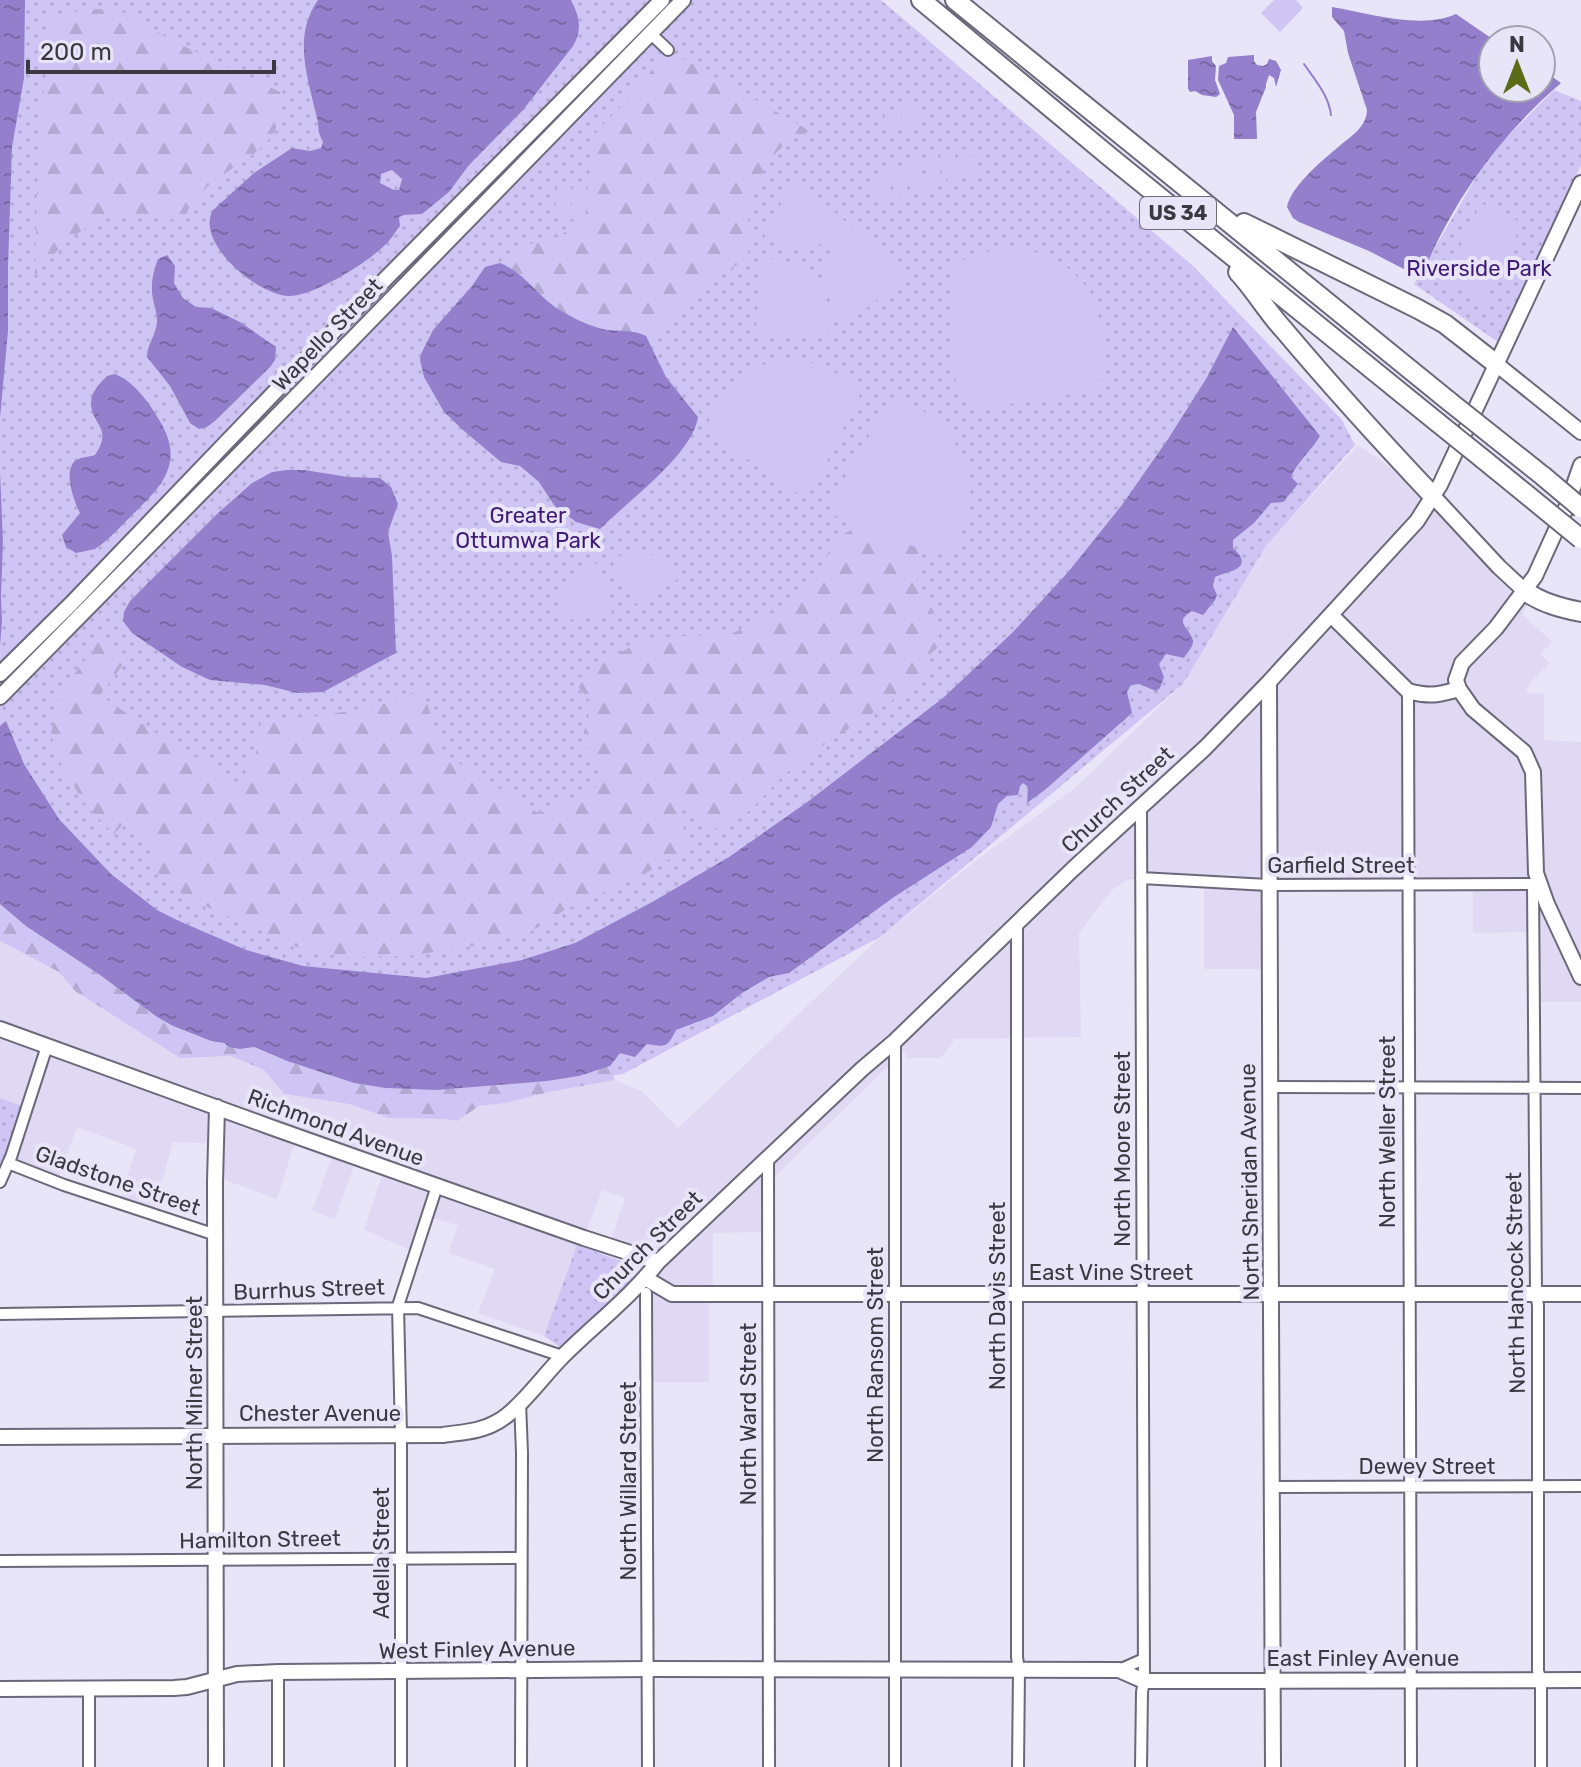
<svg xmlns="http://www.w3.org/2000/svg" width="1581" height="1767" font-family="Rubik,sans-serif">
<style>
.built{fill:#dfd9f4}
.green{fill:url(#green-dots)}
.forest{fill:url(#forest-firs)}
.pitch{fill:#cfc5f5}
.water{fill:url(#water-ripples);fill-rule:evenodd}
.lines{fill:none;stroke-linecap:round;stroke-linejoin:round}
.stream{stroke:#937fcb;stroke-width:2}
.street-casing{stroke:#6c687a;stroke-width:14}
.secondary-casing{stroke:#6c687a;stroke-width:18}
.highway-casing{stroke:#6c687a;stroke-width:22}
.street{stroke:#fff;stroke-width:10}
.secondary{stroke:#fff;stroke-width:14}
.highway{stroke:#fff;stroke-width:18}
.highway-bridge-casing{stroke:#6c687a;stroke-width:22;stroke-linecap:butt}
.highway-bridge{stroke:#fff;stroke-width:18}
.labels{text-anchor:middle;stroke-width:8;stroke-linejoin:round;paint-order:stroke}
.shield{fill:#e9e5f9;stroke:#6e6d78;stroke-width:2}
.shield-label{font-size:20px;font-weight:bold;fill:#3a3941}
.park-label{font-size:22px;fill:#3e1a75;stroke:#e9e5f9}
.street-label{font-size:22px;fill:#3a3941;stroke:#e9e5f9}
</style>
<defs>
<pattern id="green-dots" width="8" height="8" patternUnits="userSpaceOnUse" patternTransform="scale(2)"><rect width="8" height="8" fill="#cfc5f5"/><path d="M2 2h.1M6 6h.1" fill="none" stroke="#b2aad3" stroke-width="1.8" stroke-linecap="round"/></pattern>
<pattern id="forest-firs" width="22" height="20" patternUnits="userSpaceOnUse" patternTransform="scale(2)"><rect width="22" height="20" fill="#cfc5f5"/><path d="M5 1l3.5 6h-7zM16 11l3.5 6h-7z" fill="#b2aad3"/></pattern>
<pattern id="water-ripples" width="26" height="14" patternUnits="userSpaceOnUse" patternTransform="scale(2)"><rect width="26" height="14" fill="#937fcb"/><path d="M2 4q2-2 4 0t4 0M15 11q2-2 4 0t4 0" fill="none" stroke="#7969a6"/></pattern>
</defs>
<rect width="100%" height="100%" fill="#e9e5f9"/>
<!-- built -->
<path class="built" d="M1358 445 1383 462 1424 496 1528 604 1522 614 1552 642 1540 654 1550 663 1527 686 1526 693 1544 694V740L1581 742V1002H1534V932L1473 933V885H1269V969H1204V882L1141 878 1128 880 1112 890 1079 933 1081 1037 955 1039 941 1058H906L905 1050 763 1188 764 1232 713 1233V1294H709V1382H647L645 1278 658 1262 609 1246 625 1198 602 1190 581 1247 577 1246 544 1336 478 1313 495 1269 448 1253 458 1225 427 1217 416 1252 364 1230 382 1176 354 1166 335 1219 312 1211 331 1159 294 1145 277 1199 222 1179V1144L173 1142 153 1214 119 1203 136 1149 77 1127 57 1182 8 1163 22 1106 0 1098V941L59 972 75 991 180 1058 231 1056 264 1070 284 1094 349 1104 389 1118 443 1119 456 1121 478 1106 506 1103 549 1092 615 1080 642 1091 678 1128 880 937 977 860 1076 787 1183 684 1266 546Z"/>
<!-- green -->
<path class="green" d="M0 0H881L1193 266 1342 420 1355 445 1266 546 1183 684 880 937 623 1074 442 1099 0 920Z
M1554 90 1581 101V165L1498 342 1414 284 1489 155Z
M0 1098 22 1106 5 1168 0 1166Z
M577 1245 626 1263 630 1266 633 1274 632 1279 560 1347 544 1336Z"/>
<!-- forest -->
<path class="forest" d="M98 9C136 9 140 24 170 39 207 58 245 74 282 93 281 105 281 119 275 130 256 166 194 177 184 222 171 219 159 215 146 214 95 210 65 240 35 275L39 133 50 35V15Z
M668 50 810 131C782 141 767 159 756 186 752 195 748 205 748 215 747 227 753 240 748 252 743 266 726 269 714 277 700 286 684 300 674 314 671 317 671 321 668 325 665 331 654 335 648 338L640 333 602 329 564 313 542 297 521 275 500 263 517 246 550 241 584 221 594 135 638 88Z
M859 526 888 538 920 548 917 587 931 606 937 624 940 646 926 657 932 666 918 672 921 681 818 749 785 774 750 810 728 828 709 829 690 803 682 809 684 832 689 838 691 846 646 873 563 911 548 922 529 932 492 943 407 956 348 957 316 953 288 944 256 927 231 918 186 897 169 884 147 862 157 852 155 845 124 823 114 834 84 803 61 764 51 734 60 694 103 635 128 658 100 695 148 728 238 783C255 761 260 747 261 719L312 717 377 706 422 689 444 754 540 814 604 783 582 739 592 704 574 681 645 638 731 634 779 610 822 570 834 539Z
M0 904 26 926 100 975 157 1017 173 1026 211 1041 224 1043 240 1049 253 1047 287 1061 354 1083 385 1088 436 1090 547 1081 579 1076 610 1066 615 1080 549 1092 506 1103 479 1106 457 1121 443 1119 389 1118 349 1104 284 1094 264 1070 231 1056 180 1058 75 991 59 972 0 941Z"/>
<!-- pitch -->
<path class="pitch" d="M1274 0H1296L1303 8 1280 32 1261 13Z
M916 103 922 123 907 127 901 108Z
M899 109 905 128 889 133 884 113Z
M971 147 979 175 965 178 958 151Z
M954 151 961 179 948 182 940 155Z
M936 157 944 185 931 188 923 161Z
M918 162 926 190 912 193 905 165Z
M902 167 909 195 896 198 888 170Z
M884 172 891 200 878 204 871 176Z
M800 182 846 222C824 252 796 256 764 238L791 183Z
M557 187 572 188 569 219 555 217Z
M573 188 588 190 585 220 570 219Z
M1481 203 1522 223 1485 302 1443 282Z
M847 222 903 272V280L846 324C815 288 821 259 847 222Z
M1022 248 1051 257 1072 271 1090 291 1100 321 1106 345 1104 372 1099 388 1044 400 975 408 958 394 951 351 953 265C977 252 995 249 1022 248Z
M761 258C809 260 830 287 834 333L763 336 756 329Z
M796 360C823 364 841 373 861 392L813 490 796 493 707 431C710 403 733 378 758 367 770 361 783 361 796 360Z
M891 397C903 402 915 406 926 413 956 433 977 475 969 511 966 528 956 542 948 557L888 538 834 515 831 502Z
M636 551C656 554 669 561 679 578L638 604 634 603 611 559Z
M598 563 613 609 611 613 563 621C553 590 569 572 598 563Z"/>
<!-- water -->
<path class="water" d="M0 0H25L24 78 12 147 8 267V331L0 418Z
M318 0H571C579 16 583 29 573 46L523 110 469 165 449 192 422 214 404 215 399 217 400 226C395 232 391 240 385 245 367 263 314 296 289 296 259 296 194 243 213 210L254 173 292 148 310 151 321 148 323 142C316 128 320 130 317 118 308 78 292 37 318 0ZM392 170 402 179 399 190H394L380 183 381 174Z
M1332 7C1369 13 1421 30 1456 14L1494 40 1493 88H1541V69L1561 83C1499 136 1451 203 1421 278L1369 251 1299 222 1293 218 1287 207C1291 187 1320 162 1336 149 1349 137 1366 129 1367 110L1348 53 1344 31 1332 17Z
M1254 55V61L1257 65 1263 66 1267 64 1269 59 1276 61 1281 70 1276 87 1274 78 1269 75 1266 84V87L1256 112 1257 139H1234V115L1218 80 1219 66 1226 63 1228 57Z
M1212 56V61L1216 66 1215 80 1220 94 1216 97 1202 95 1195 91 1190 92 1188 89V60Z
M167 255 175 266 174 283 183 298 196 307 211 308 240 322 276 347 275 360 270 367 216 420 207 427 199 429 190 423 170 386 147 357C147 343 158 333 157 319 157 312 154 306 153 299 150 285 153 272 158 259Z
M500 263C526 273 539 299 563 312 575 319 590 326 603 329 617 332 633 329 646 336L666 377 698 417C693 454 628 501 600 529L576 522 554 505 539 482 520 466 501 462 464 431 444 412 424 377 420 360 421 354 433 330 472 286 485 267Z
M1233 327 1320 436C1311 451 1297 462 1291 477L1298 484 1283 502 1271 503 1254 523 1233 540V548C1256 569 1228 571 1215 577L1213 586 1217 595 1215 600 1203 615 1192 611C1173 622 1189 627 1193 640 1194 646 1187 653 1184 658L1166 654 1159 664 1164 677 1160 688 1156 691 1139 684 1131 685 1127 692 1132 713 1046 789 1027 803 1028 787 1023 783 1020 786 1018 795 1007 796 998 804 991 827 972 847 894 897 789 973 769 977 742 993 713 1016 676 1030C667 1048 666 1047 647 1044L635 1057 620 1053 610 1066 579 1076 547 1081 436 1090 385 1088 354 1083 287 1061 254 1047 240 1049 229 1047 224 1043 211 1041 173 1026 157 1017 100 975 26 926 0 904V726L6 721 24 764 59 819 111 874 157 910 179 921 246 950 303 966 426 978 522 960 575 943 654 901 729 857 806 803 943 698 1013 632 1069 571 1122 505 1168 439 1206 379Z
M115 374C134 382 148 401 158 418 185 460 165 484 133 514 123 524 113 535 102 544L95 549 76 553 66 547 62 535 80 513C74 502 63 471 75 461 80 457 89 457 95 455 113 428 93 426 91 405 90 393 100 383 107 376Z
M287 470H304L348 477 380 478 391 487 398 504 388 532 392 556 396 653 323 692 297 693 265 685 210 680 182 667 132 633 123 621 124 612 130 601 217 514 252 483 272 472Z
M0 472 3 542 1 596 2 622 0 645Z"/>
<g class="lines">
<!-- stream -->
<path class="stream" d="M1304 64C1315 80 1329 96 1331 115"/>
<!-- street casing -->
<g class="street-casing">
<path id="street" d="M650 33 668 50
M1408 691 1411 1767
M1141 808 1144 1681 1142 1692 1141 1767
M1141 878 1268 885 1538 884
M1533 884 1536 1294 1538 1305V1671L1541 1680V1767
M1017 923V1657L1019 1670 1018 1767
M1270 1087 1581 1088
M768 1158 769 1767
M8 1163 64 1185 216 1235
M0 1182 11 1157 47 1046
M646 1293 648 1767
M0 1314 418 1308 562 1356
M520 1402 522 1453 521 1767
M1273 1487 1581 1486
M0 1561 520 1558
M1119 1670 1144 1659
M278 1672V1767
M89 1688V1767
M401 1767V1435L398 1306 437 1186
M895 1767V1041"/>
</g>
<!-- secondary casing -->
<g class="secondary-casing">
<path id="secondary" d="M1495 363 1581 432
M1581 465 1566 508 1535 576 1496 628 1462 663 1456 680 1459 689 1473 709 1524 752 1533 772 1536 873 1547 904 1581 977
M1433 496 1499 567 1525 591
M1331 615 1408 691C1430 697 1438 695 1459 689
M0 674 71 604 316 349 662 0
M1269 682C1267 1044 1274 1405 1273 1767
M0 697 330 362 683 0
M0 1029 276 1129 584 1238 658 1262
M645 1278 672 1294H1581
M0 1437 443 1435C462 1432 480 1432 497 1422 519 1410 543 1376 562 1357 594 1325 630 1298 658 1262L862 1069 895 1041 1073 869 1205 748 1269 682 1417 521 1440 485 1581 183
M0 1689 174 1688 187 1687 237 1674 278 1672 649 1669 1119 1670 1144 1681 1581 1680
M216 1767 215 1182 217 1107"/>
</g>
<!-- highway casing -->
<g class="highway-casing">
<path id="highway" d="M921 0 1110 157 1437 422
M955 0 1450 402
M1244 223 1418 309 1445 324 1495 363
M1238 272C1255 290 1267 312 1284 330 1332 387 1382 442 1433 496
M1494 437 1543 476
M1483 459 1526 494
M1525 591C1542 603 1561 608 1581 612"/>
</g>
<!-- street -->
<use href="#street" class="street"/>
<!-- secondary -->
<use href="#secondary" class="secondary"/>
<!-- highway -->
<use href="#highway" class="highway"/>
<!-- highway-bridge casing -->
<g class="highway-bridge-casing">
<path id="highway-bridge" d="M1450 402 1494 437
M1437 422 1483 459
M1543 476 1581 508
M1526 494 1581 539"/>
</g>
<!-- highway-bridge -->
<use href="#highway-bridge" class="highway-bridge"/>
</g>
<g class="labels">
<!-- shield labels -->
<rect class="shield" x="1140" y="197" width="76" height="32" rx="6"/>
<g class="shield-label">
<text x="1178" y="220">US 34</text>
</g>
<!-- park labels -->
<g class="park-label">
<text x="1479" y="276">Riverside Park</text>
<text x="528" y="523">Greater<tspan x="528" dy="25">Ottumwa Park</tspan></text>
</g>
<!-- street labels -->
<g class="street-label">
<text transform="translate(327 334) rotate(-46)" y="8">Wapello Street</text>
<text transform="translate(1117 799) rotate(-43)" y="8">Church Street</text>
<text x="1341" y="873">Garfield Street</text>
<text transform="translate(336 1127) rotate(20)" y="8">Richmond Avenue</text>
<text transform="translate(1387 1132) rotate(-90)" y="8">North Weller Street</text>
<text transform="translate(1122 1149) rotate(-90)" y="8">North Moore Street</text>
<text transform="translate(118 1180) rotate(19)" y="8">Gladstone Street</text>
<text transform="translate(1249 1182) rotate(-91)" y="8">North Sheridan Avenue</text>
<text transform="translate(647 1245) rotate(-45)" y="8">Church Street</text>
<text x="1111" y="1280">East Vine Street</text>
<text transform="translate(1515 1283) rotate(-91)" y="8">North Hancock Street</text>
<text transform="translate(309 1289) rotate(-2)" y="8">Burrhus Street</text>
<text transform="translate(997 1296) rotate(-90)" y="8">North Davis Street</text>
<text transform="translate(875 1355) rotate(-90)" y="8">North Ransom Street</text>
<text transform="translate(194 1393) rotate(-90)" y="8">North Milner Street</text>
<text x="320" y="1421">Chester Avenue</text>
<text transform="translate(748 1414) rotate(-90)" y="8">North Ward Street</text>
<text x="1427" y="1474">Dewey Street</text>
<text transform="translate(628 1481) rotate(-90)" y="8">North Willard Street</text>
<text transform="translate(260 1539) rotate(-1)" y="8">Hamilton Street</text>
<text transform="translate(381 1553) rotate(-90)" y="8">Adella Street</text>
<text transform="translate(477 1649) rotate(-1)" y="8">West Finley Avenue</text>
<text x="1363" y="1666">East Finley Avenue</text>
</g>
</g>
<!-- north arrow -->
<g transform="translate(1517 64)"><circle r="38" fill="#e9e5f9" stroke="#a3a0af" stroke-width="2"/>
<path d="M0-6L14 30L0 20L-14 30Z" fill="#5c6b15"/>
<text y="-12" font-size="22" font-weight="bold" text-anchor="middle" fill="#3a3941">N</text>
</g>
<!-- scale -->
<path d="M28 60v12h246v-12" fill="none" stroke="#3a3941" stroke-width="4"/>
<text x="40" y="60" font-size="24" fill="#3a3941" stroke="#e9e5f9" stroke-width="6" paint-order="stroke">200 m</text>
</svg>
